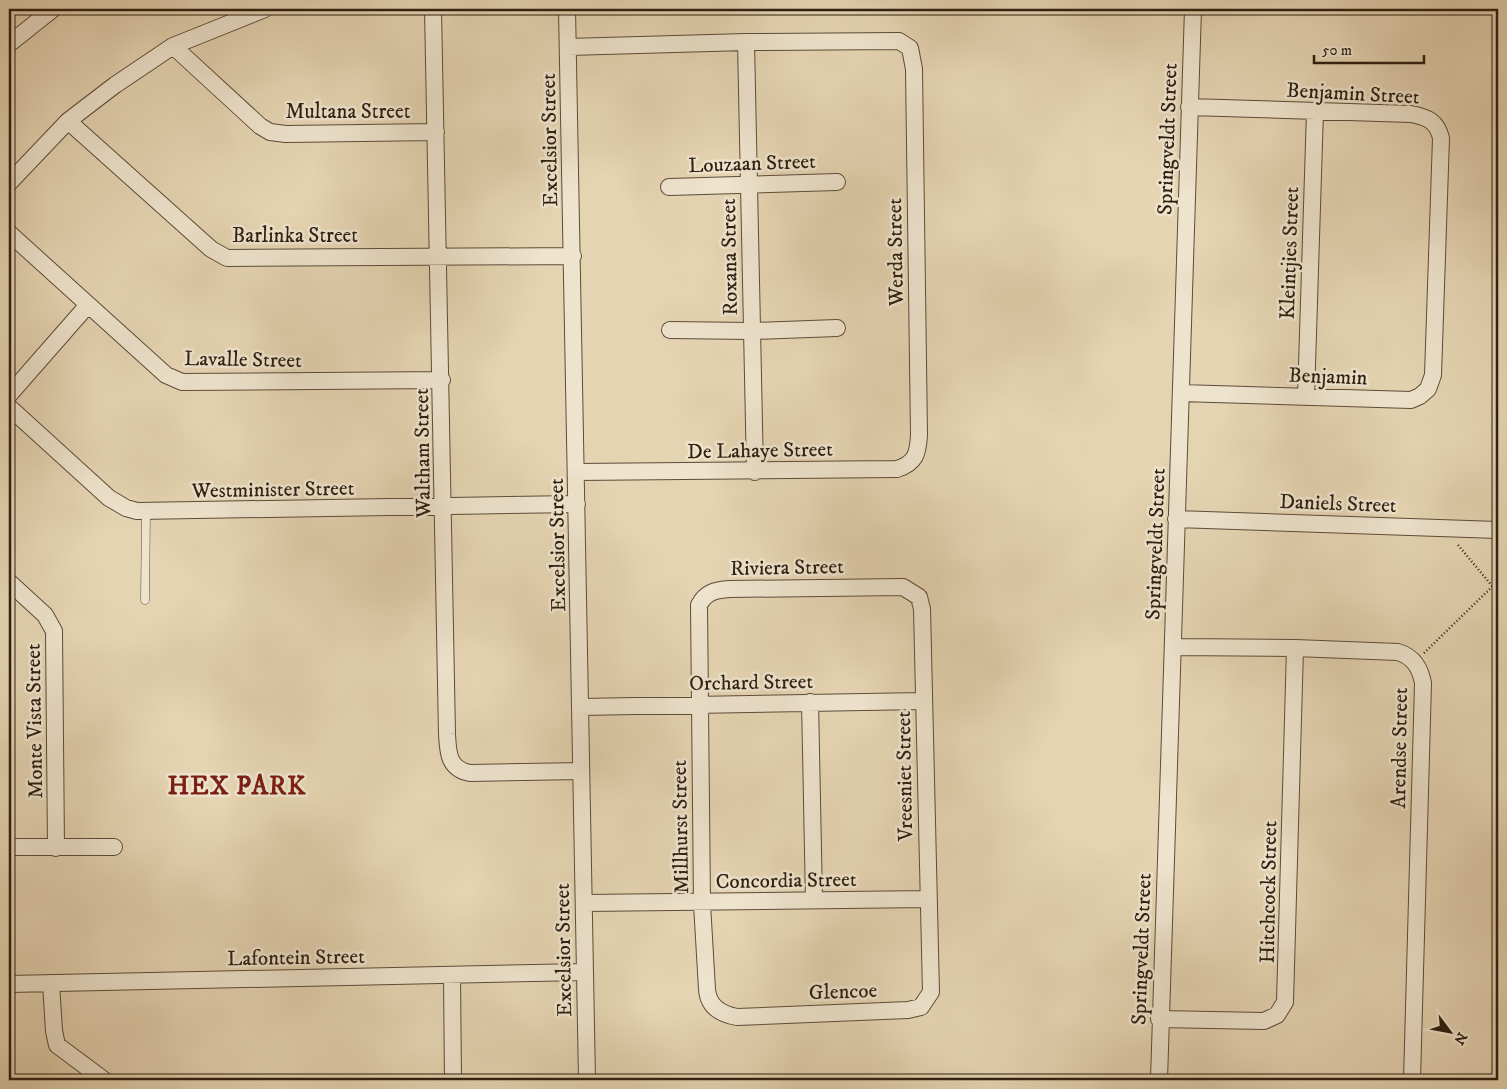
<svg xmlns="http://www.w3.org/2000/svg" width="1507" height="1089" font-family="'IM FELL DW Pica',serif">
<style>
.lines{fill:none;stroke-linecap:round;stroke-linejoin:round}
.service-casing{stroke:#5c4c39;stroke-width:9}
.minor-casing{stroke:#5c4c39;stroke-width:18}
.path{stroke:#2e1f11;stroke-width:2.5;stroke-dasharray:1 2.5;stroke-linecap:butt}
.service{stroke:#eee3cd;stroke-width:8}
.minor{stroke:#eee3cd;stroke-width:16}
.labels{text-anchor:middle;stroke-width:5;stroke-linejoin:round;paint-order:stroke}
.street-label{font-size:21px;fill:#2e1f11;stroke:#eee3cd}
.district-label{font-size:26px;font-weight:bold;letter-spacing:1px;fill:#7a1f14;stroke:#eee3cd}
</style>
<rect width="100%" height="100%" fill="#e5d4b2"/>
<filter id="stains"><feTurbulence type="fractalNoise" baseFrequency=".004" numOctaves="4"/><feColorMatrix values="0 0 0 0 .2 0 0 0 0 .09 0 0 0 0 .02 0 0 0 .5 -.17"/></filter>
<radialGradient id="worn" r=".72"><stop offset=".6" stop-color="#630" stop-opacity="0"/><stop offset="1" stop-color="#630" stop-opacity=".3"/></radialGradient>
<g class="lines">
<!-- service casing -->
<g class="service-casing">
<path id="service" d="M9 24 16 38
M145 600 146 512"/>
</g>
<!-- minor casing -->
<g class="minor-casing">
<path id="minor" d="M433 9 447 734C448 752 448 769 470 773L581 771
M567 9 587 1080
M746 42 755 472
M9 44 53 9
M173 46 260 126 270 132 286 134 436 132
M568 47 746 42 899 41 910 48 914 69 919 435C918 453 916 463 897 469L577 472
M68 121 211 249 227 258 573 256
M9 183 68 121 115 85 173 46 265 9
M669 187 837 182
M9 233 166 375 182 382 442 380
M670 330 752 331 837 328
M1181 393 1411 400 1420 396 1428 389 1433 375 1441 138C1437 121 1427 117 1411 114L1189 107
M9 395 87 306
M1306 397 1315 111
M9 407 109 498 126 508 137 511 577 504
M1176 519 1498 530
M9 582 45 615 54 631 56 848
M903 587 919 597 922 609 931 992 921 1007 908 1010 737 1017C720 1014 708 1006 707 989L702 904 699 605C706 592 715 590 730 589Z
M1174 647 1295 648 1398 652C1414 657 1420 668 1423 683L1412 1080
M810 702 814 900
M580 707 923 701
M9 847H114
M584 903 928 899
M452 976 453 1080
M51 983 54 1031 57 1045 104 1080
M9 984 584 972
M1159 1019 1264 1021 1277 1015 1285 1002 1295 648
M1159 1080 1193 9"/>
</g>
<!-- path -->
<path class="path" d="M1458 545 1498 593
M1424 653 1498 581"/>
<!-- service -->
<use href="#service" class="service"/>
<!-- minor -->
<use href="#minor" class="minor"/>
</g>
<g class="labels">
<!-- street labels -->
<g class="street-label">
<text transform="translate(1353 93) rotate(3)" y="7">Benjamin Street</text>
<text x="348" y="118">Multana Street</text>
<text transform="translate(1167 139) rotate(-88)" y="7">Springveldt Street</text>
<text transform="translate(549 140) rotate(-91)" y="7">Excelsior Street</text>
<text transform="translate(752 163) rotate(-2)" y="7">Louzaan Street</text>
<text x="295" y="242">Barlinka Street</text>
<text transform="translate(895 252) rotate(-91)" y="7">Werda Street</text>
<text transform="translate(1289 253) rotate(-88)" y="7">Kleintjies Street</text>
<text transform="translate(729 257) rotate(-91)" y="7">Roxana Street</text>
<text transform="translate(243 359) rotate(1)" y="7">Lavalle Street</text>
<text transform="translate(1328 376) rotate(2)" y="7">Benjamin</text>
<text transform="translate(760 450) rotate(-1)" y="7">De Lahaye Street</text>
<text transform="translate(422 453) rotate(-91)" y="7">Waltham Street</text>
<text transform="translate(273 489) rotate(-1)" y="7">Westminister Street</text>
<text transform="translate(1338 503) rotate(2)" y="7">Daniels Street</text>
<text transform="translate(1155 544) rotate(-88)" y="7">Springveldt Street</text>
<text transform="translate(557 545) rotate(-91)" y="7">Excelsior Street</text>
<text transform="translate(787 567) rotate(-1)" y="7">Riviera Street</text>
<text transform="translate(751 682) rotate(-1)" y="7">Orchard Street</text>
<text transform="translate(34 721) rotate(-91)" y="7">Monte Vista Street</text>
<text transform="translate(1399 748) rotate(-89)" y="7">Arendse Street</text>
<text transform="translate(904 776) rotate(-91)" y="7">Vreesniet Street</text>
<text transform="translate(680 827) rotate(-91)" y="7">Millhurst Street</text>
<text transform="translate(786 880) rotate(-1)" y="7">Concordia Street</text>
<text transform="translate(1268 892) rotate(-89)" y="7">Hitchcock Street</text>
<text transform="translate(1141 949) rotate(-88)" y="7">Springveldt Street</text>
<text transform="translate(563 950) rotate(-91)" y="7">Excelsior Street</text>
<text transform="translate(296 957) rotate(-1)" y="7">Lafontein Street</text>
<text transform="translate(843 991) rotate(-2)" y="7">Glencoe</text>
</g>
<!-- district labels -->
<g class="district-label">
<text x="237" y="794">HEX PARK</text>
</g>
</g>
<!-- margin -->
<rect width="1507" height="1089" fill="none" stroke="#e5d4b2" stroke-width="30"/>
<rect x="10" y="10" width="1487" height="1069" fill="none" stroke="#2e1f11" stroke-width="2.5"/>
<rect x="15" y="15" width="1477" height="1059" fill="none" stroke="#2e1f11"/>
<!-- north arrow -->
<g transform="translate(1450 1032) rotate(122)" stroke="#eee3cd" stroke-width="4" paint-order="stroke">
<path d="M0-4L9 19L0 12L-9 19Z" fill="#2e1f11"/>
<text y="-8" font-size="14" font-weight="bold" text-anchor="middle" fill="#2e1f11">N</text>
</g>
<!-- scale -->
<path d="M1314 55v8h110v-8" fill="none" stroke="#2e1f11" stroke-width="2.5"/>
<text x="1322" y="55" font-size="15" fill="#2e1f11" stroke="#eee3cd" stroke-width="4" paint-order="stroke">50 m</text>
<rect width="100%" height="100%" filter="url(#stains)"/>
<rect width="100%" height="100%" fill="url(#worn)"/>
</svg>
